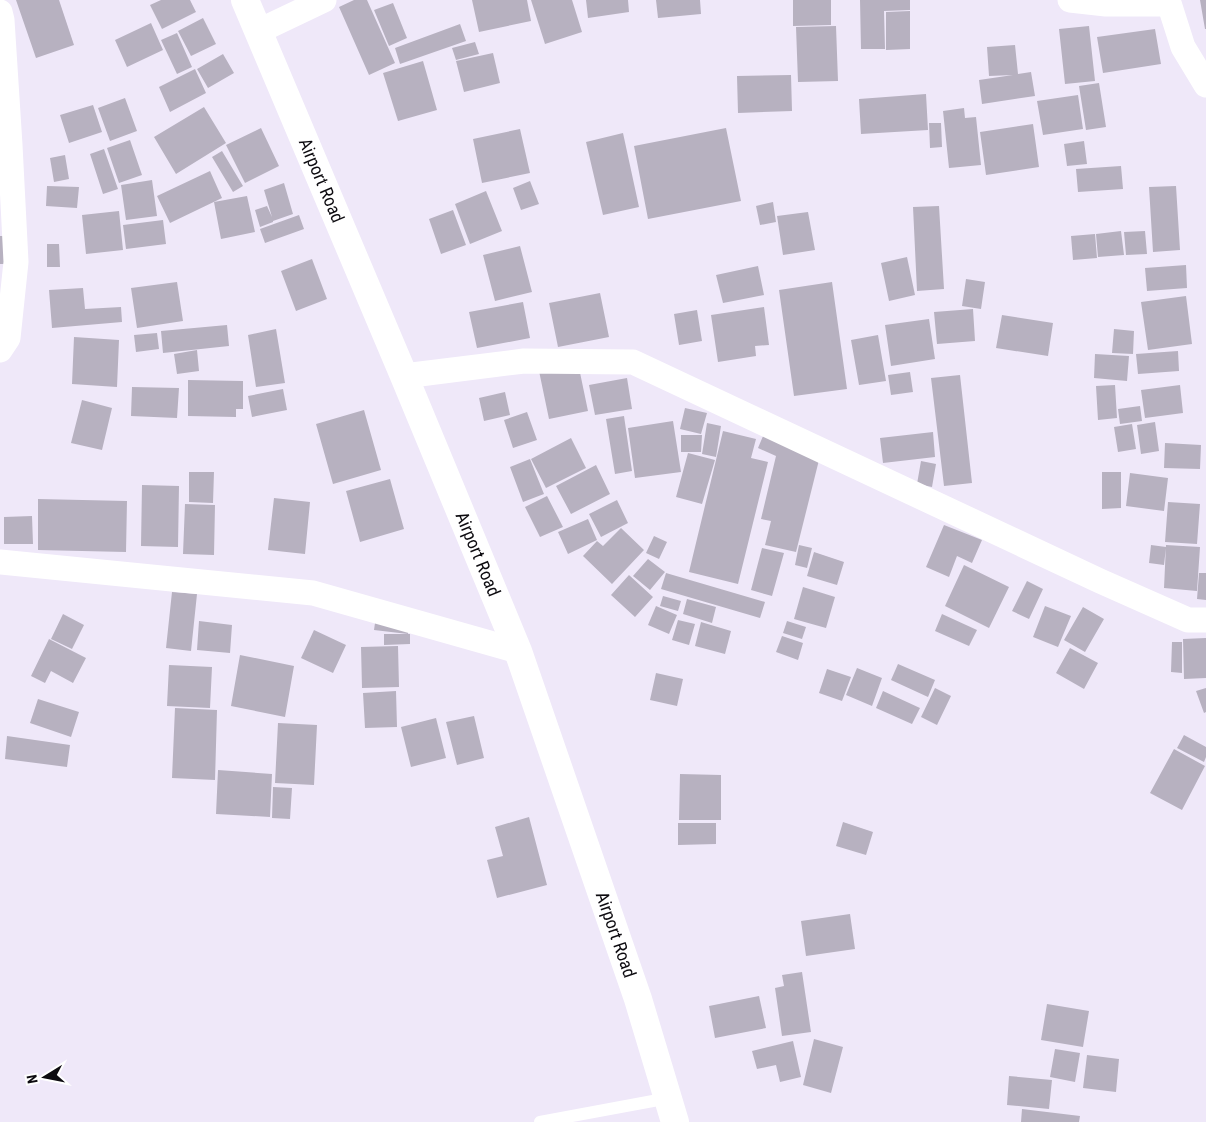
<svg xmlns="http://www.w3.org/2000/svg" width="1206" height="1122" font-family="'Roboto Condensed',sans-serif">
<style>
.building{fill:#b7b1c0}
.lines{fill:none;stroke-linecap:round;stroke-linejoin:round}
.service{stroke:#fff;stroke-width:12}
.minor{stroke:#fff;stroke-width:25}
.secondary{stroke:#fff;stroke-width:28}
.labels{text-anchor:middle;stroke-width:4;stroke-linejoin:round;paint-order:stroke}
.street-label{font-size:18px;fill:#0d0b10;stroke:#fff}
</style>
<rect width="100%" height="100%" fill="#efe8f9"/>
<!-- building -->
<path class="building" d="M16 0H59L74 45 36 58Z
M161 0H190L196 12 162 29 150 5Z
M354 0H367L395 63 369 75 339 7Z
M472 0H527L531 21 479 32Z
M531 0H572L582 32 545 44Z
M586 0H628L629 12 588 18Z
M656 0H700L701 14 658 18Z
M793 0H831V25L793 26Z
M860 0H910V10L884 11 885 49H861Z
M1200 0H1206V29H1205Z
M393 3 407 38 389 46 374 10Z
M910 11V49L886 50V12Z
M203 18 216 44 191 56 178 31Z
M151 23 163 50 127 67 115 40Z
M460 24 466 41 400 64 395 48Z
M836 26 838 81 798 82 796 27Z
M1089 26 1095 81 1065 84 1059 29Z
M1155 29 1161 64 1103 73 1097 37Z
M177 33 192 67 177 74 161 40Z
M475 42 479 54 456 60 452 48Z
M1015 45 1018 74 1031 72 1035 96 982 104 979 80 1013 75 989 76 987 47Z
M493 53 500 83 464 92 456 61Z
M223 54 234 73 208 88 197 69Z
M423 61 437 110 398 121 383 73Z
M195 69 206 93 170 112 159 87Z
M791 75 792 111 738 113 737 76Z
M1099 83 1106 127 1086 130 1079 86Z
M926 94 928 130 861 134 859 99Z
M1078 95 1083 129 1043 135 1037 101Z
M125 98 137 131 110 141 98 108Z
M93 105 102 132 69 143 60 115Z
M204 107 226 143 176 174 154 137Z
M964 108 965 118 976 117 981 165 949 168 943 111Z
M929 123H941L942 147 930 148Z
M1033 124 1039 167 986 175 980 132Z
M261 128 279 166 245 183 226 145Z
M726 128 741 201 648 219 634 146Z
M520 129 530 173 482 183 473 139Z
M623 133 639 207 603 215 586 142Z
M130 140 142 175 119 183 107 148Z
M1084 141 1087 164 1067 166 1064 144Z
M104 149 118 189 103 194 90 154Z
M222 151 243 186 233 192 212 157Z
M65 155 69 179 54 182 50 158Z
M1121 166 1123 189 1078 192 1076 169Z
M210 171 222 198 170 223 157 196Z
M152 180 157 216 126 220 121 185Z
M530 181 539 204 521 210 513 188Z
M284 183 293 214 273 221V222L260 227 255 210 267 206 272 217 264 190Z
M47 186 79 187 77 208 46 206Z
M1176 186 1180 250 1153 252 1149 187Z
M486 191 502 231 470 244 455 204Z
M247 196 255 232 221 239 214 202Z
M773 202 776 222 760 225 756 206Z
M939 206 944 289 917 291 913 207Z
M453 210 466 245 441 254 429 219Z
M119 211 123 250 86 254 82 215Z
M808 212 815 250 783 255 777 216Z
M299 215 304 229 265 243 260 229Z
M163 220 166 244 126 249 123 225Z
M1121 231 1124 255 1098 257 1096 234Z
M1145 231 1147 254 1126 255 1124 232Z
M1095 234 1097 258 1073 260 1071 236Z
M0 236H11L10 264H0Z
M47 244H59L60 267H47Z
M520 246 532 292 495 301 483 255Z
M907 257 915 295 889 301 881 263Z
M312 259 327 299 296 311 281 271Z
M1186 265 1187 288 1147 291 1145 268Z
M758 266 764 295 723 303 716 275Z
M966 279 985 282 981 309 962 306Z
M177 282 183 321 137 328 131 288Z
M832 282 847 389 794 396 779 290Z
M83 288 85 309 121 307 122 322 52 328 49 290Z
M600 293 609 337 558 347 549 303Z
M1186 296 1192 344 1148 350 1141 302Z
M523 302 530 338 477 348 469 312Z
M764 307 769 345 755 346 756 356 718 362 711 315Z
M973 309 975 341 937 344 934 312Z
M697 310 702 341 679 345 674 314Z
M1002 315 1053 323 1048 356 996 348Z
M929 319 935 359 891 366 885 325Z
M227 325 229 346 163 353 161 331Z
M276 329 285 383 256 387 248 335Z
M1114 329 1134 331 1133 354 1112 353Z
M157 333 159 349 136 352 134 335Z
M878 335 886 381 859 385 851 340Z
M74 337 119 340 117 387 72 384Z
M197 350 199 371 177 374 174 354Z
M1178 351 1179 371 1138 374 1136 354Z
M1095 354 1129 356 1127 381 1094 378Z
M578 363 588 411 549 419 539 371Z
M910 372 913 392 891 395 888 375Z
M960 375 972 483 944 486 931 378Z
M627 378 632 409 595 415 589 385Z
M188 380 243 381V409H236V417L188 416Z
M1115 385 1117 418 1098 420 1096 386Z
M1180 385 1183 413 1145 418 1141 390Z
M132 387 179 388 177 418 131 416Z
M283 389 287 410 252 417 248 396Z
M505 392 510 415 484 421 479 398Z
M82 400 112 408 102 450 71 443Z
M1140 406 1142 421 1120 424 1118 409Z
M685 408 707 413 701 434 680 429Z
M364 410 381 470 333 484 316 424Z
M527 412 537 440 513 448 504 420Z
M624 416 632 471 615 474 606 419Z
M673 421 681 472 635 478 628 428Z
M1155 422 1159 451 1141 454 1137 425Z
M707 423 721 426 716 457 702 454Z
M1132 424 1136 449 1118 452 1114 427Z
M766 429 821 452 796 552 765 545 771 521 761 519 776 456 758 448Z
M723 431 756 439 751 458 768 462 738 584 689 572Z
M933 432 935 457 883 463 880 438Z
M681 435H702L701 452H681Z
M571 438 586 468 546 488 531 459Z
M1165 443 1201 445 1200 469 1164 468Z
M688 453 715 460 702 504 676 497Z
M530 459 544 494 523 502 510 467Z
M921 461 936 464 932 487 917 484Z
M596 465 610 494 571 514 556 486Z
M189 472H214L213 503 189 502Z
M1102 472H1121V508L1102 509Z
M1130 473 1168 478 1164 511 1126 506Z
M390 479 404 529 360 542 346 491Z
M142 485 179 486 178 547 141 546Z
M547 496 563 527 540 537 525 507Z
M274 498 310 502 305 554 268 550Z
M38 499 127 501 126 552 38 550Z
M617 500 628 523 601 537 589 514Z
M1168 502 1200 504 1197 544 1165 542Z
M185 504 215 505 214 555 183 554Z
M32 516 33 544H4V517Z
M588 519 597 540 568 554 558 532Z
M944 525 982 540 972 563 957 556 949 577 926 567Z
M621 528 644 550 612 584 583 556 597 541 603 546Z
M654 536 667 542 659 559 646 553Z
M799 545 812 548 807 568 795 565Z
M1151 545 1166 547 1164 565 1149 563Z
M1166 545 1200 547 1197 591 1164 588Z
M762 548 784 553 772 596 751 590Z
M814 552 844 562 837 585 807 576Z
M648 559 665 572 650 590 633 576Z
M964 565 1009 587 989 628 945 606Z
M666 573 765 602 760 618 661 589Z
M1199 573H1206V600L1197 599Z
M629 575 653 597 635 617 611 595Z
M1027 581 1043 589 1029 619 1012 611Z
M803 587 835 597 826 628 794 619Z
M172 592 197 594 191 651 166 648Z
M663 596 681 601 678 611 660 606Z
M687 599 716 607 712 623 683 614Z
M656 606 677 615 669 634 648 625Z
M1045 606 1071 616 1058 647 1033 637Z
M1083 607 1104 619 1085 652 1064 640Z
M63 614 84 625 72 649 51 639Z
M942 614 977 630 969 646 935 631Z
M376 616 409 619 408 634 374 630Z
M678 620 695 624 689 645 672 640Z
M199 621 232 625 230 653 197 650Z
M787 621 806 627 802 639 783 633Z
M701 622 731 631 725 654 695 646Z
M314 630 346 645 333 673 301 658Z
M384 634H410V644L384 645Z
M782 636 803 643 798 660 776 652Z
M1206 638V678L1184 679 1183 639Z
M49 639 86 658 73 683 51 671 45 683 31 676Z
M1172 642H1182V673L1171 672Z
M398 646 399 687 362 688 361 647Z
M1070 648 1098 663 1084 689 1056 673Z
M240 655 294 666 285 717 231 706Z
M898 664 935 680 928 697 891 680Z
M169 665 212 667 210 708 167 706Z
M857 668 882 678 872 706 846 695Z
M827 669 851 677 842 701 819 693Z
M656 673 683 679 677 706 650 700Z
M935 688 951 696 937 725 921 717Z
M1206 688V712L1204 713 1196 691Z
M396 691 397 727 365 728 363 693Z
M883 691 920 708 912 724 876 708Z
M38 699 79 712 71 737 30 723Z
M175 708 217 710 215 780 172 778Z
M474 716 484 758 457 765 446 722Z
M436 718 446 758 411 767 401 727Z
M278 723 317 725 314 785 275 783Z
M1184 735 1206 747V757L1204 762 1177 748Z
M7 736 70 745 67 767 5 759Z
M1174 749 1205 766 1182 810 1150 793Z
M218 770 272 774 270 817 216 814Z
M680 774 721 775V820H679Z
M273 787 292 788 290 819 272 818Z
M529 817 547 885 497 898 487 860 503 856 495 827Z
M843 822 873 832 866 855 836 846Z
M678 823H716V844L678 845Z
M850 914 855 949 806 956 801 921Z
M802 972 811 1032 782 1036 775 988 784 986 782 975Z
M759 996 766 1028 715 1038 709 1006Z
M1047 1004 1089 1011 1083 1047 1041 1040Z
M814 1039 843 1047 831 1093 803 1085Z
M793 1041 801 1077 780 1082 776 1065 757 1069 752 1051Z
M1055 1049 1080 1053 1075 1082 1050 1077Z
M1087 1055 1119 1059 1116 1092 1083 1088Z
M1009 1076 1052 1080 1049 1109 1007 1105Z
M1022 1109 1080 1116 1079 1122H1021Z"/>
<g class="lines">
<!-- service -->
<path class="service" d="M540 1122 669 1098"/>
<!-- minor -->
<path class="minor" d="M1070 0 1106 4H1168
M1168 0 1183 47 1206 85
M0 12 2 20 10 145 16 262 8 338 0 350
M259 31 324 0
M404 376 524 361 633 362 1100 581 1188 620H1206
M0 562 313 593 518 651"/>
<!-- secondary -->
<path class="secondary" id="s1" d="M245 0 404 376 518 651 638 999 675 1122"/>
</g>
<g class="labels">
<!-- street labels -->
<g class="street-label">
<text dy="6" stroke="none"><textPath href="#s1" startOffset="196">Airport Road</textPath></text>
<text dy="6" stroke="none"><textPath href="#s1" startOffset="601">Airport Road</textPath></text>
<text dy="6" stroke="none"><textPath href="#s1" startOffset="1006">Airport Road</textPath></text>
</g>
</g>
<!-- north arrow -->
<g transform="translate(45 1077) rotate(260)" stroke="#ffffff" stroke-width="4" paint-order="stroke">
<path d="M0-4L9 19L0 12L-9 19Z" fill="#0d0b10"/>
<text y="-8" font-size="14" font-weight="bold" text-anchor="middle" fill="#0d0b10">N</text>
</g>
</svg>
